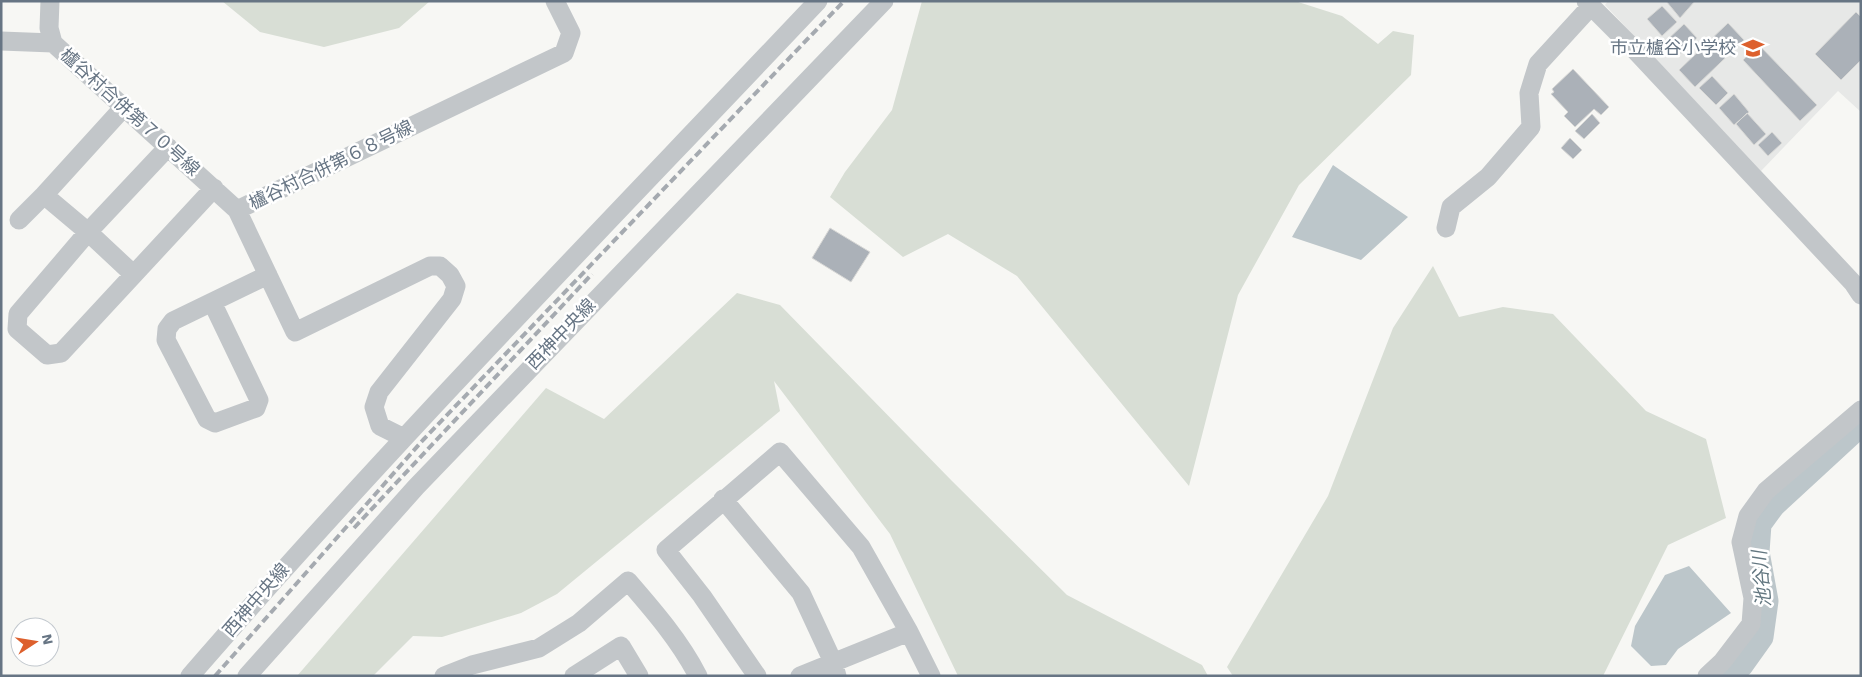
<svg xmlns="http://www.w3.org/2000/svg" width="1862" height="677" font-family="'Work Sans','Noto Sans JP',sans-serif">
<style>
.built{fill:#e7e8e7}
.green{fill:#d8ded5}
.water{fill:#bcc6ca}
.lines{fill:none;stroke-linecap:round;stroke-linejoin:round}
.river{stroke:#bcc6ca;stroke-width:25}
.building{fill:#abb1b8;stroke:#d8d8d6}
.minor{stroke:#c2c6c9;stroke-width:19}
.rail{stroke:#a5aab0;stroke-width:4;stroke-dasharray:8 4;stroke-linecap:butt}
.labels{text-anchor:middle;stroke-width:5;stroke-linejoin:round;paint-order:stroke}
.poi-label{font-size:18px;fill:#677584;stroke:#fff;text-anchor:end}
.street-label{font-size:18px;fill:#677584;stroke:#fff}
.water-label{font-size:19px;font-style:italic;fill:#637780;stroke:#fff}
</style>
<rect width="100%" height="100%" fill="#f7f7f4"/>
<!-- built -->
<path class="built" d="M1608 1H1861V112L1838 91 1761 171 1605 5Z"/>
<!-- green -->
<path class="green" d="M222 1H430L399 28 324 47 260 32Z
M922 1H1295L1342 16 1378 44 1393 31 1414 35 1411 75 1299 185 1238 295 1189 486 1017 276 948 234 903 257 830 197 845 172 892 110Z
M1433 266 1459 317 1503 307 1553 314 1646 411 1706 439 1726 518 1668 545 1603 676H1233L1227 667 1328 496 1393 328Z
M737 293 780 305 952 481 1067 595 1202 665 1208 676H958L890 534 774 381 780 411 557 594 521 613 442 637 413 636 373 676H297L546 388 604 419Z"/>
<!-- water -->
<path class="water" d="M1333 165 1408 217 1361 260 1292 237Z
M1689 566 1731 613 1678 649 1666 665 1651 666 1631 646 1635 626 1665 575Z"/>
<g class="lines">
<!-- river -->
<path class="river" d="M1728 676 1741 665 1761 637 1766 601 1757 552 1759 524 1773 505 1861 424"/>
</g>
<!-- building -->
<path class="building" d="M1666 1H1695L1680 18Z
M1662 6 1677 22 1662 36 1647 19Z
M1856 12 1861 17V60L1841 80 1815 54Z
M1728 23 1744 40 1695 87 1679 70Z
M1684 24 1697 38 1679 55 1666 41Z
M1759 45 1817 105 1800 121 1743 60Z
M1573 69 1609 107 1601 115 1594 109 1575 127 1564 116 1568 112 1551 94 1554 92 1552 89Z
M1712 76 1728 93 1716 105 1699 88Z
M1734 94 1749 112 1734 125 1719 108Z
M1747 113 1766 134 1754 145 1736 124Z
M1592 114 1600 123 1584 139 1575 131Z
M1772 132 1782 143 1768 156 1758 145Z
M1570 138 1582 150 1573 159 1561 148Z
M830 228 870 252 851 282 812 258Z"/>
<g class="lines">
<!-- minor -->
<path class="minor" d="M50 1 49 28 53 43 237 210 295 332 430 266H440L450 275 456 286 452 299 379 392 374 407 380 426 404 438
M1586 1 1632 47 1853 283 1861 295
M1 41 53 43
M168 147 88 232 18 314 17 329 47 355 61 353 214 188
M44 195 88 232 133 274
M237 210 564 53 571 33 555 1
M19 220 44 195 124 107
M1446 228 1451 207 1488 177 1531 127 1529 93 1538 64 1591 6
M212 302 259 400 256 408 215 423 207 419 166 340 167 329 173 321 268 275
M723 499 801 593 833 662 837 676
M909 632 931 676
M190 676C391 444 607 224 818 1
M247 676 416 487 884 1
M444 676 472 665 539 648 579 623 628 581C654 611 680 641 698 676
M574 676 621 646 639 676
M757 676 702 596 666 550 780 452 861 547 909 632 800 676
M1707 676 1722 662 1751 624 1753 598 1741 542 1748 516 1766 491 1861 410"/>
<!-- rail -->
<path class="rail" d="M354 528 592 274
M215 676 423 440 844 1"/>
</g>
<!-- icons -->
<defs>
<g id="school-bare" transform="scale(1.725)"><path d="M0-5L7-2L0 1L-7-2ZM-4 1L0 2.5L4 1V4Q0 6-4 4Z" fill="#dd602d" stroke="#fff" stroke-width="2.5" paint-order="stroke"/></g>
</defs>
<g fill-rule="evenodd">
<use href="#school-bare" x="1753" y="48"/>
</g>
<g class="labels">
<!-- poi labels -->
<g class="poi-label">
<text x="1736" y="54">市立櫨谷小学校</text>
</g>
<!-- street labels -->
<g class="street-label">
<text transform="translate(130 112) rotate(42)" y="6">櫨谷村合併第７０号線</text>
<text transform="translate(331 165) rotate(-26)" y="6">櫨谷村合併第６８号線</text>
<text transform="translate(561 334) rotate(-46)" y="6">西神中央線</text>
<text transform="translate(256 600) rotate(-49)" y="6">西神中央線</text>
</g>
<!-- water labels -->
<g class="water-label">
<text transform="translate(1761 579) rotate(-95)" y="7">池谷川</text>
</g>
</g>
<!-- border -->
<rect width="1862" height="677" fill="none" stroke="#677584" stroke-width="5"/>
<!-- north arrow -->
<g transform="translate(35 642) rotate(78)"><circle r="24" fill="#ffffff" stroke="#c2c8ce"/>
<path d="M0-4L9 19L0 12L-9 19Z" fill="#dd602d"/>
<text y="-8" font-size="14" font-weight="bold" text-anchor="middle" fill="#677584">N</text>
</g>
</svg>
